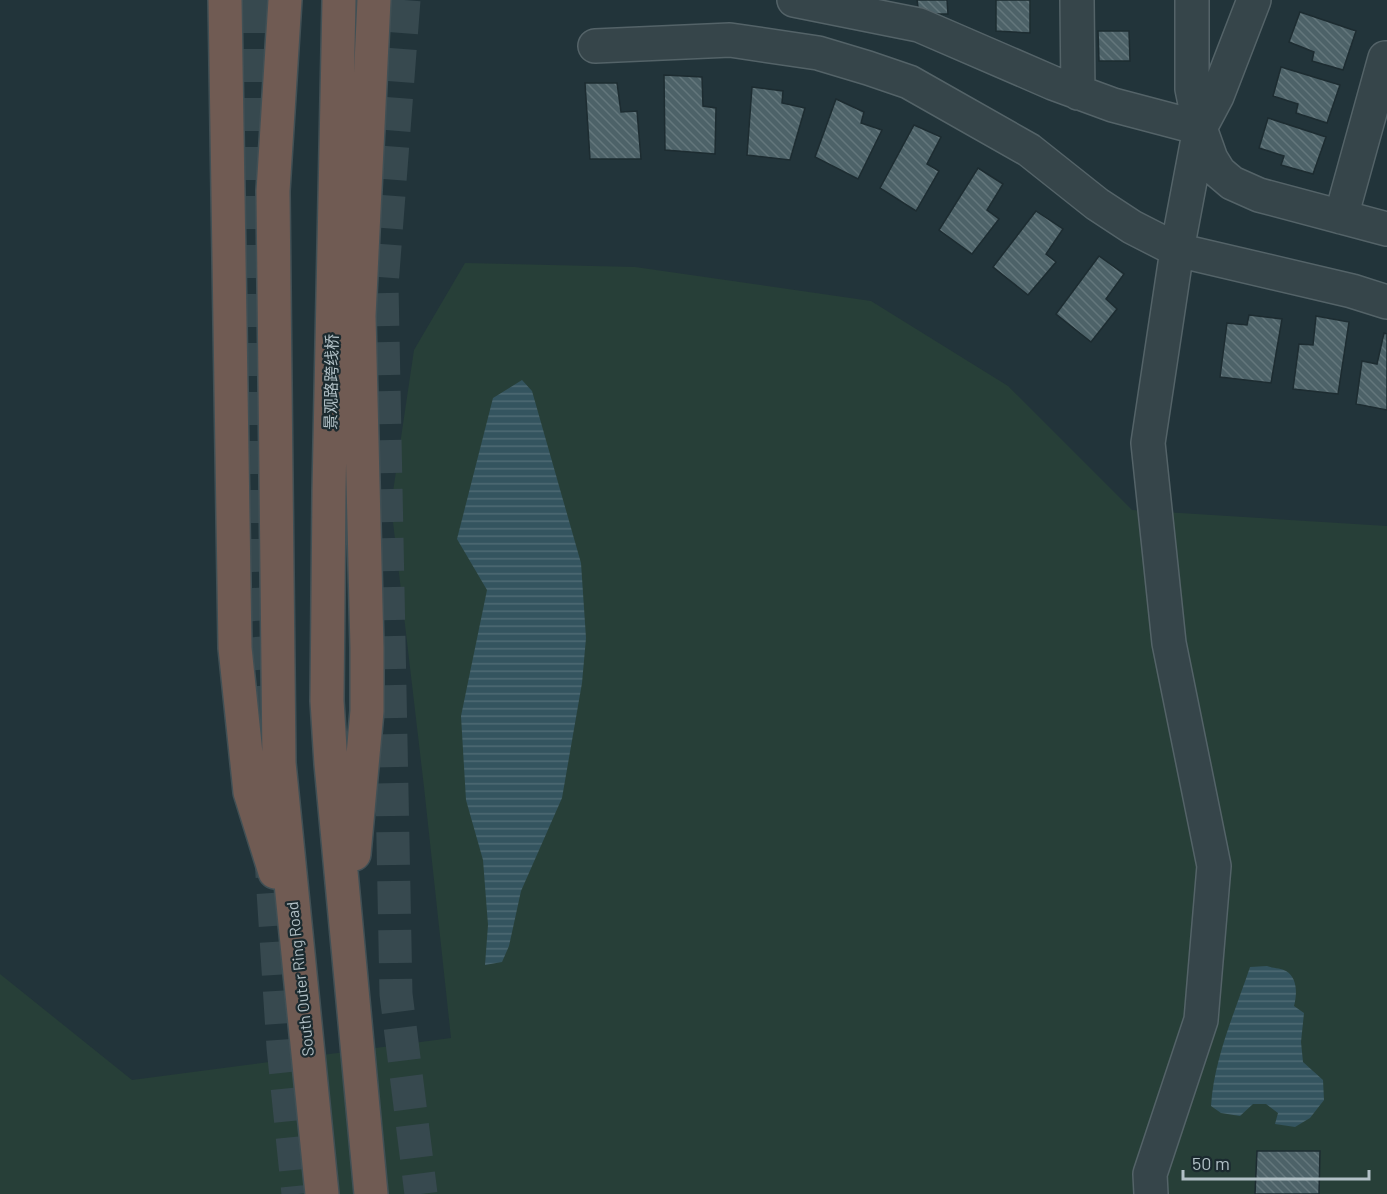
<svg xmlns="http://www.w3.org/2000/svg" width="1387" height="1194" font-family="Barlow,'Noto Sans SC',sans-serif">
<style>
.green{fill:#273f38}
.water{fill:url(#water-rules)}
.building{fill:url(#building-back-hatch);stroke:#1d2c31;stroke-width:1.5}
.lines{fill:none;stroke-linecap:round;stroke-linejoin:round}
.highway-tunnel{stroke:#37494f;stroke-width:33;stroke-dasharray:33 16;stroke-linecap:butt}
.minor-casing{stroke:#546368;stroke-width:36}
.highway-casing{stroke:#415055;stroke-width:36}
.minor{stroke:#36454a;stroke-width:33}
.highway{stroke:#705b53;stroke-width:33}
.labels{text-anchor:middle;stroke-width:4.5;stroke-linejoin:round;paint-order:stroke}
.street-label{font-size:16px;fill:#b1c0c6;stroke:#1b2a2f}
</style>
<defs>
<pattern id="water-rules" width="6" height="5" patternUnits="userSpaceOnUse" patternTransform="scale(1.5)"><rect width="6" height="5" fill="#34545f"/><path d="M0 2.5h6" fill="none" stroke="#4f6b74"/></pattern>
<pattern id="building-back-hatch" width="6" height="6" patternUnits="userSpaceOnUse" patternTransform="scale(1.5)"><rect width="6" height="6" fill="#4d6268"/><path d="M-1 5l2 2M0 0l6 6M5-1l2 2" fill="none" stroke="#64777c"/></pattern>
</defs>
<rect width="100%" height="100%" fill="#22343a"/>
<!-- green -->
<path class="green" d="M465 263 635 267 871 301 1008 386 1132 510 1387 526V1194H0V974L132 1080 451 1038 424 787 391 505 414 350Z"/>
<!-- water -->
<path class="water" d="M522 380 532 391 581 563 586 638 582 683 562 798 521 891 509 946 502 962 485 965 488 925 483 860 466 800 461 716 487 590 457 539 493 398Z
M1267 966C1272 968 1281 968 1286 971 1298 978 1297 995 1294 1006L1304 1013 1301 1042 1303 1062 1323 1080 1324 1100 1310 1118 1295 1127 1275 1124 1278 1113 1266 1104H1253L1240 1116 1221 1113 1211 1106C1214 1058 1235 1012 1250 967Z"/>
<!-- building -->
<path class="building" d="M917 0H947L948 14H919Z
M996 0H1030V33L996 31Z
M1300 12 1356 31 1343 70 1312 61 1314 52 1289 42Z
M1098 31H1129L1130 61H1099Z
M1281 67 1340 85 1327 123 1296 113 1298 104 1273 96Z
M664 75 702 77 703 106 716 108 715 154 665 150Z
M585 83H617L621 112 637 111 641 159H590Z
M752 87 783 91 782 103 805 108 790 160 747 155Z
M836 99 864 112 861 123 882 130 858 179 815 157Z
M1268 118 1326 137 1313 174 1281 165 1284 156 1259 148Z
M914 125 941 137 927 164 939 171 916 211 880 188Z
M978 168 1003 184 987 210 999 219 972 254 939 230Z
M1036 211 1063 229 1046 254 1056 262 1028 295 993 267Z
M1099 256 1124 274 1106 299 1117 309 1091 342 1056 314Z
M1249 315 1282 319 1271 383 1220 377 1227 323 1247 325Z
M1316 316 1349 322 1338 394 1293 389 1299 344 1313 345Z
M1384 333 1387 334V410L1356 404 1362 361 1377 364Z
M1257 1151H1320L1319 1194H1255Z"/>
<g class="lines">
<!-- highway-tunnel -->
<path class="highway-tunnel" d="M253 0V560L265 748
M404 0 382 285 396 994 421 1194
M270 844 283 1047 298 1194"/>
<!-- minor casing -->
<g class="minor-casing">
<path id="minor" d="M794 0 919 25 1053 83 1113 105 1200 128
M1077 0 1078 93
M1192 0V89L1200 128 1211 159 1219 172 1232 183 1259 195 1387 229
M595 46 730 40 818 53 868 68 909 82 1029 150 1097 204 1132 227 1177 250 1352 291 1387 302
M1341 217 1385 58
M1151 1194 1150 1174 1201 1020 1214 866 1169 643 1148 443 1177 250 1200 128 1217 96 1254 0"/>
</g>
<!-- highway casing -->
<g class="highway-casing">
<path id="highway" d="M225 0 235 648 250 792 275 872
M285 0 273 191 279 763 322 1194
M339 0 329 491 327 701 331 764 371 1194
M354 854 367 711V648L359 316 374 0"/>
</g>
<!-- minor -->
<use href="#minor" class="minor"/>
<!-- highway -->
<use href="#highway" class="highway"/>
</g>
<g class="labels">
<!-- street labels -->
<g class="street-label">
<text transform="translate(331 382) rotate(-89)" y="6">景观路跨线桥</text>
<text transform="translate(300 979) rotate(-96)" y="6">South Outer Ring Road</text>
</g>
</g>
<!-- scale -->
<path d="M1183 1170v9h186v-9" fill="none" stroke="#b1c0c6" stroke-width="3"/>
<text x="1192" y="1170" font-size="18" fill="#b1c0c6" stroke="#1b2a2f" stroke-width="4.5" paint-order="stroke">50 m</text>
</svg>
